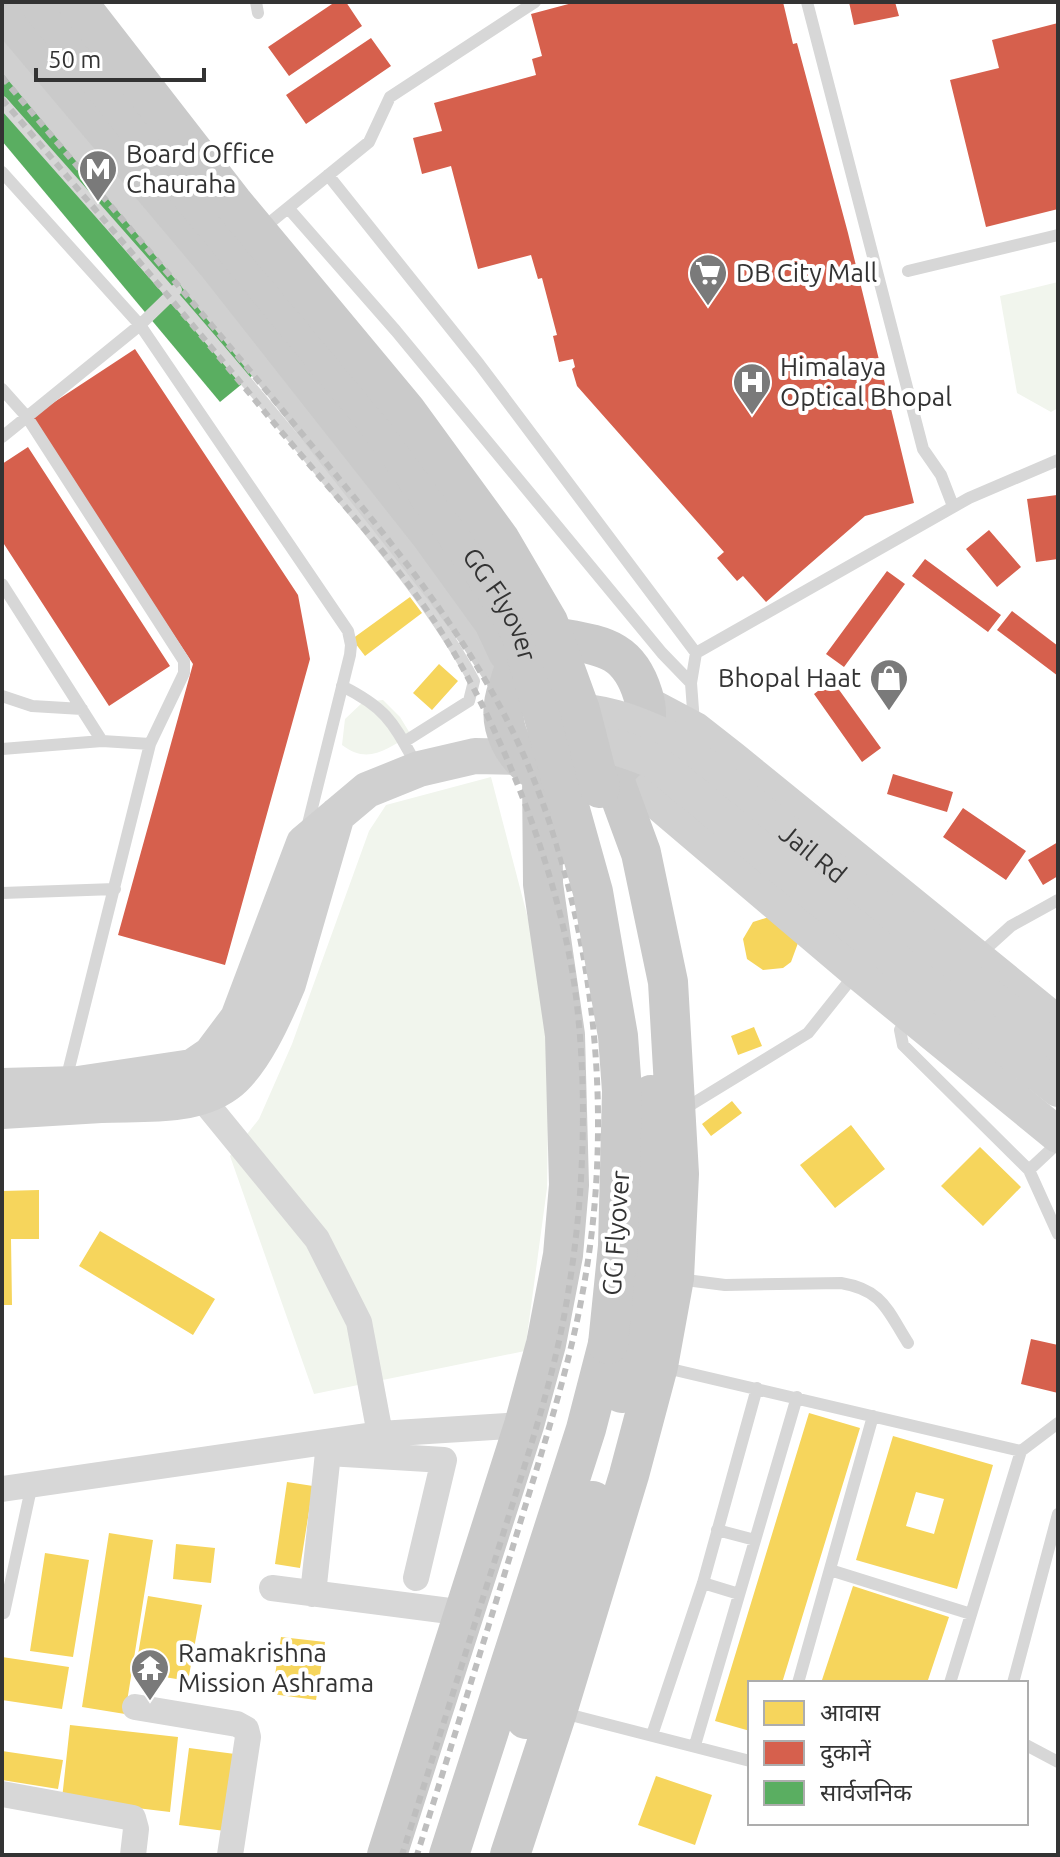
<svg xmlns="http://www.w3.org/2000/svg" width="1060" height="1857" font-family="Ubuntu,'Noto Sans Devanagari',sans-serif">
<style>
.grass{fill:#f1f5ed}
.homes{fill:#f6d55c;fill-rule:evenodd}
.shops{fill:#d6604d}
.public{fill:#5aae61}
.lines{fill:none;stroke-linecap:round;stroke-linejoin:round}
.lane{stroke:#d7d7d7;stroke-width:12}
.street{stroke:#d7d7d7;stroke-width:26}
.secondary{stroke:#d0d0d0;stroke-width:36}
.primary{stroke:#cacaca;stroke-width:40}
.rail{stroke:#bebebe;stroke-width:6;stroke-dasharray:8 6;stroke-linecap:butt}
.secondary-bridge{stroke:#d0d0d0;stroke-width:36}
.primary-bridge{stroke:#cacaca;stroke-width:40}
.labels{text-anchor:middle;stroke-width:8;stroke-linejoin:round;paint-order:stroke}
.poi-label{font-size:26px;fill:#333;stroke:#fff;text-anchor:start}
.street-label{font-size:26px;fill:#333;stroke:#fff}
</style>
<rect width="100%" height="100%" fill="#fff"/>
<!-- grass -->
<path class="grass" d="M1058 282V408L1051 412 1017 393 1000 296Z
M383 700 400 717 411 735C386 749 368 765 342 745L345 719 363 702Z
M491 777 538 957 549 1045 547 1188 525 1351 314 1394 230 1156 259 1119 292 1044 369 831 386 805Z"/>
<!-- homes -->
<path class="homes" d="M410 597 422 613 365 656 352 639Z
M439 664 458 681 432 710 413 693Z
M772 916 798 943 791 962 783 968 763 970 747 959 743 939 753 922Z
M754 1027 762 1046 738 1055 731 1036Z
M732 1101 742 1113 711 1136 702 1124Z
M851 1125 885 1169 835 1208 800 1165Z
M980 1147 1021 1187 983 1226 941 1186Z
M39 1190V1239H11L12 1305H2V1191Z
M100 1231 215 1299 193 1335 79 1266Z
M809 1413 860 1428 782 1683H750V1731L715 1721Z
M893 1436 993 1465 957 1589 856 1560ZM916 1492 944 1499 934 1534 906 1526Z
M287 1482 313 1486 300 1568 275 1564Z
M109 1533 153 1540 125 1714 82 1707Z
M176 1544 215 1548 211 1583 173 1579Z
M45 1553 89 1560 73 1657 30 1651Z
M853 1586 949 1617 927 1683H821Z
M148 1596 202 1605 188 1681 135 1672Z
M281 1637 325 1642 316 1700 272 1694Z
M2 1657 69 1667 62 1709 2 1700Z
M70 1725 178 1737 170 1812 62 1799Z
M189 1748 235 1754 225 1831 179 1825Z
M2 1751 63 1760 58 1789 2 1780Z
M656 1776 712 1795 695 1845 638 1825Z"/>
<!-- shops -->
<path class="shops" d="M335 2H346L362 26 289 76 268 47Z
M576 2H783L793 44 797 43 848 233 914 503 865 516 766 602 743 576 737 581 717 558 724 552 577 386 572 369 575 367 573 359 559 362 553 336 557 335 542 278 538 279 531 255 478 269 451 166 422 174 413 138 442 131 434 103 536 75 532 59 542 56 531 14Z
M849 2H895L899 16 854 25Z
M1058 23V209L986 227 950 80 999 68 992 40Z
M371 38 391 66 306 124 286 95Z
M135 349 298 595 310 659 225 965 118 935 193 664 30 418Z
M28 447 170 666 109 706 2 541V464Z
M1057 495 1058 559 1036 562 1027 499Z
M989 530 1021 567 997 587 966 549Z
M925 559 1001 615 988 632 912 576Z
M887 571 905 584 844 667 826 654Z
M1012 611 1058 646V676L997 630Z
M832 680 881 748 862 762 814 694Z
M893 774 953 792 947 812 887 794Z
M963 808 1026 851 1006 880 943 837Z
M1058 842V876L1043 885 1028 860Z
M1031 1339 1058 1345V1393L1021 1384Z"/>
<!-- public -->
<path class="public" d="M2 28 276 356 220 402 2 141Z"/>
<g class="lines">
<!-- lane -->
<path class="lane" d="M256 2 258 13
M807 2 923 449 941 475 953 506
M2 102C108 222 215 341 316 466 372 534 432 603 474 681L469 701 404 742
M2 172 140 325 348 631 351 645 350 655 307 828
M328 175 479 364 696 653
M289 209 396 331 662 653 691 683
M262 229 369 142 390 97 535 2
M908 271 1058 235
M2 389 27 417 184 661V673L150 744
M2 437 140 325 176 290
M2 584 102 741
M342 686C388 709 393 723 417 766
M2 696 32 706 82 709
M694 723 691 683 696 653 969 498 1058 460
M2 749 102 741 150 744 66 1080
M2 893 115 889
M979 955 1011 926 1058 900
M908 1017 900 1030 903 1045 1029 1170 1058 1234
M684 1109 808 1033 855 974
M1029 1170 1058 1143
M678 1279 725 1285 841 1283C883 1290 887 1310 908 1343
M662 1367 1021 1451
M717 1530 755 1540
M830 1570 971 1614
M703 1583 739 1594
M4 1613 32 1484
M798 1683 873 1416
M950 1683 1021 1451 1058 1423
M1013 1683 1058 1514
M563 1713 750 1761
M652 1735 703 1583 757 1388
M695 1745 797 1397
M1026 1745 1058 1762"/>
<!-- street -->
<path class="street" d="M200 1096 317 1239 359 1322 380 1434
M2 1489 380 1434 524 1425
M272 1588 465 1613
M313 1594 328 1453 444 1460 416 1578
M135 1707 237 1724 246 1729 248 1737 230 1855
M2 1794 133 1818 136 1829 133 1855"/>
<!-- secondary -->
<path class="secondary" d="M2 45 196 276 444 591 479 639 507 683
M646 704 695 730 732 759 1058 1024
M619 769 857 971 1058 1135
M2 1086 78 1084 192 1067 211 1054 238 1018 304 843 367 790 419 769 475 756 521 757
M2 1111C35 1109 68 1107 101 1105 140 1103 193 1109 227 1084 253 1065 275 1015 288 984L337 815"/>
<!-- primary -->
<path class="primary" d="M2 8 216 262 431 535 494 622 508 652
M565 639C607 646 630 652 643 695 648 711 647 729 639 743 591 826 480 764 508 688 511 681 512 671 517 665 528 652 550 645 565 639Z
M622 1393C648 1295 650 1195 651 1095
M526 1719 593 1501
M387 1855 524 1425 546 1344 563 1255 569 1185 565 1035 543 884 542 773
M449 1855 586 1429 608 1344
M510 1855 557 1712 629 1475 658 1366 674 1278 679 1174 668 982 641 853 612 774"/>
<!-- rail -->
<path class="rail" d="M2 77C101 195 201 311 299 430 381 530 467 630 521 749 593 911 615 1105 585 1279 571 1364 543 1447 518 1530 485 1638 451 1747 417 1855
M2 99C91 205 181 310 269 417 323 482 383 546 431 616 497 714 556 865 574 982 588 1080 585 1189 569 1287 556 1375 526 1460 500 1544 467 1648 435 1751 402 1855"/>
<!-- secondary-bridge -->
<g class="secondary-bridge">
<path id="s1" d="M554 711C600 709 631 721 672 740L1058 1052"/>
<path d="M563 743C601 742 619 746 654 761L871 941 1058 1089"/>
</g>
<!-- primary-bridge -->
<g class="primary-bridge">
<path id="s2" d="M39 2 157 153 374 417 497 591 520 631 593 892 618 1036 622 1091 618 1246 608 1344"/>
<path d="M77 2 233 203 406 411 500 540 548 622 580 710 600 788"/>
</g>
</g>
<!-- icons -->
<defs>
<g id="metro-pin" transform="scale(2)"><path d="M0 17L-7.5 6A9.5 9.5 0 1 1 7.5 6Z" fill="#7a7a7a" stroke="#fff"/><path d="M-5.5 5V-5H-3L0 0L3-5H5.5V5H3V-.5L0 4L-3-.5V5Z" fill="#fff"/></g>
<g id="supermarket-pin" transform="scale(2)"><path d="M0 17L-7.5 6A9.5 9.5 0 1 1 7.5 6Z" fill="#7a7a7a" stroke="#fff"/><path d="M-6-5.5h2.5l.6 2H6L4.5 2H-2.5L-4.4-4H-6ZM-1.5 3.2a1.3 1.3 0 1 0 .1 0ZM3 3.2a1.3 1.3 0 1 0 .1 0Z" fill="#fff"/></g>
<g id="hospital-pin" transform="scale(2)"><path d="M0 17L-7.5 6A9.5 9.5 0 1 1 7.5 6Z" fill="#7a7a7a" stroke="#fff"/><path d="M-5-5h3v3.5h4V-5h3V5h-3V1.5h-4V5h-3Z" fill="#fff"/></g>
<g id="shop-pin" transform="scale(2)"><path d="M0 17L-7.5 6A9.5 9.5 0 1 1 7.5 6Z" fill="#7a7a7a" stroke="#fff"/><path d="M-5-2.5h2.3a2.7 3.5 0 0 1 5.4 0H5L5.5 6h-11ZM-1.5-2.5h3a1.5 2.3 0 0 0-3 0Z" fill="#fff"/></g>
<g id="temple-pin" transform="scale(2)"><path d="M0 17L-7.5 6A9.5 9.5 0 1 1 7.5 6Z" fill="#7a7a7a" stroke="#fff"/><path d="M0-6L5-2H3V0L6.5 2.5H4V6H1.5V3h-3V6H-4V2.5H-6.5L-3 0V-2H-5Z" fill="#fff"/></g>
</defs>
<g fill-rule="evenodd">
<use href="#metro-pin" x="98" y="169"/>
<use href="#supermarket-pin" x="708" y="273"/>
<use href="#hospital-pin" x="752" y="382"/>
<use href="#shop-pin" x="889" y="678"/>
<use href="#temple-pin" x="150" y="1668"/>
</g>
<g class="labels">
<!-- poi labels -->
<g class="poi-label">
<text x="126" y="163">Board Office<tspan x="126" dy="30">Chauraha</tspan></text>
<text x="736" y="282">DB City Mall</text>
<text x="780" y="376">Himalaya<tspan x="780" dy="30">Optical Bhopal</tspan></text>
<text x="861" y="687" text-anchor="end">Bhopal Haat</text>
<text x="178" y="1662">Ramakrishna<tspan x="178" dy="30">Mission Ashrama</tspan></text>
</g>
<!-- street labels -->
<g class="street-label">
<text dy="9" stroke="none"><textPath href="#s2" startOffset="760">GG Flyover</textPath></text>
<text dy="9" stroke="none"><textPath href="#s1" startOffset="304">Jail Rd</textPath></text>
<text transform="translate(616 1233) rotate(-86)" y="9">GG Flyover</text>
</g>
</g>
<!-- border -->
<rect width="1060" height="1857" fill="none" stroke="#333333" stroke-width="8"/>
<!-- legend -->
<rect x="748" y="1681" width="280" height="144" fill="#ffffff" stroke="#adadad" stroke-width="2"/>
<rect x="764" y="1701" width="40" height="24" fill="#f6d55c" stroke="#adadad" stroke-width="2"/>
<text x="820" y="1721" font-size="24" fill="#333333">आवास</text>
<rect x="764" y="1741" width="40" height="24" fill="#d6604d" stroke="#adadad" stroke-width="2"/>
<text x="820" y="1761" font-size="24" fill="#333333">दुकानें</text>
<rect x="764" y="1781" width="40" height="24" fill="#5aae61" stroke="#adadad" stroke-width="2"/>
<text x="820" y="1801" font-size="24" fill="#333333">सार्वजनिक</text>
<!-- scale -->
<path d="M36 68v12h168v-12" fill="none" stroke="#333333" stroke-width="4"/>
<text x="48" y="68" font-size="24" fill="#333333" stroke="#ffffff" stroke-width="6" paint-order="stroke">50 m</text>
</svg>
